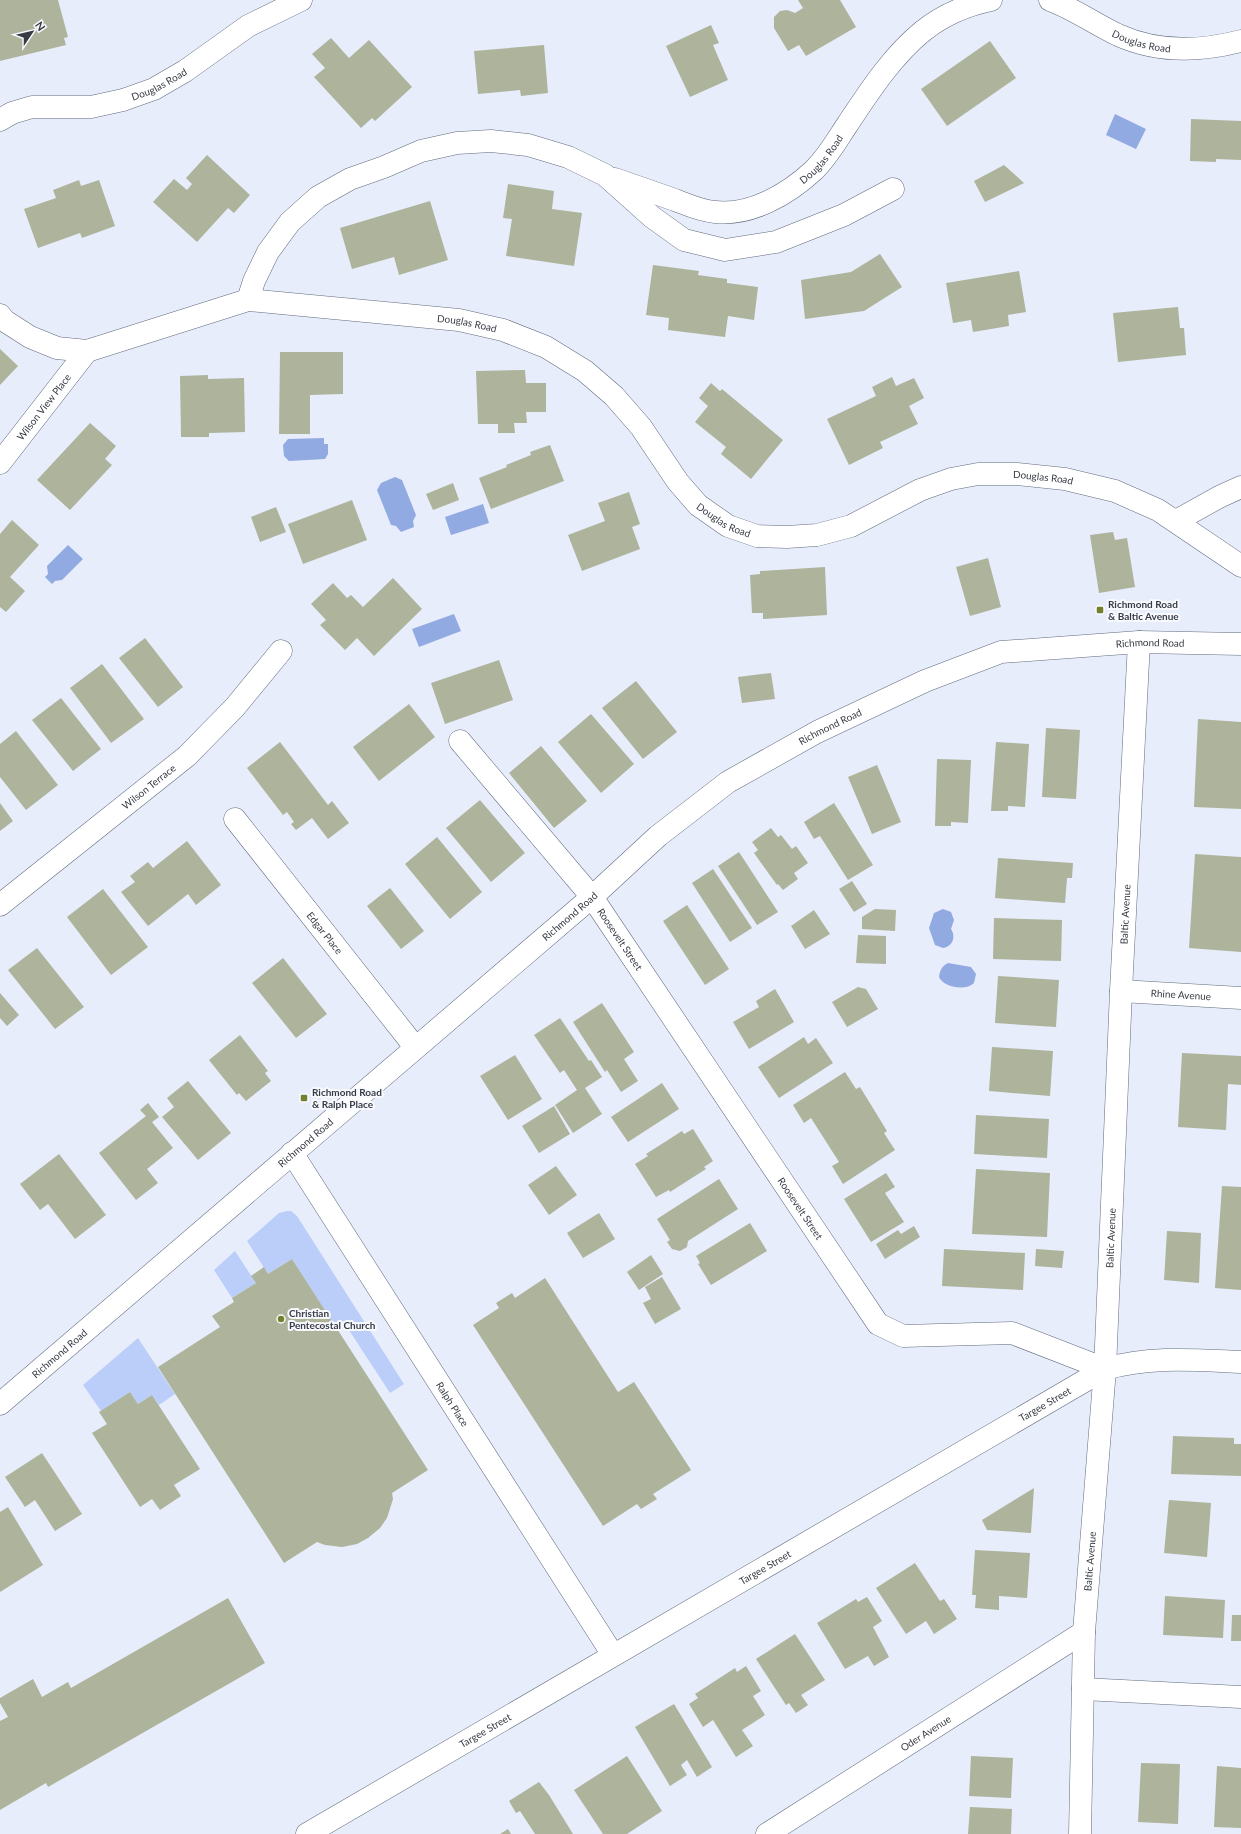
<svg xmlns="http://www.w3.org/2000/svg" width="1241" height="1834" font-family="Lato,sans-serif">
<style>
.green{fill:#bbcefa}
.forest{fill:#91aae2}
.building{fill:#aeb39c}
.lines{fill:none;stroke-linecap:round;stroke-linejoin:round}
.minor-casing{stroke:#626b7e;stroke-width:23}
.major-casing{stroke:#626b7e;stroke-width:23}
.minor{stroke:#fff;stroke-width:22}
.major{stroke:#fff;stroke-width:22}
.poi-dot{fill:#75802d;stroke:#f8faff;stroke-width:1.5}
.labels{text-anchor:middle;stroke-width:4;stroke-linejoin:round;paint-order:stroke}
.street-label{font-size:10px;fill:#373b44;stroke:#f8faff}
.poi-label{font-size:10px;font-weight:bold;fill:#373b44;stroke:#f8faff;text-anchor:start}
</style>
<rect width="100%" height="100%" fill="#e7edfb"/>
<!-- green -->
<path class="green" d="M287 1211H291L297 1216 404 1384 390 1393 343 1321 335 1326 292 1259 268 1274 247 1241 279 1213Z
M235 1251 256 1283 232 1298 214 1270Z
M138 1338 175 1394 159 1405 152 1395 138 1404 130 1392 101 1411 83 1385Z"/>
<!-- forest -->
<path class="forest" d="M1115 114 1146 129 1136 149 1106 135Z
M324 438V444H328V454L325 459 289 461 284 456 283 445 288 439Z
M395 477 402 480 416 515 413 521 414 527 401 532 396 526 391 525 377 490 381 483Z
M483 504 489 523 451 535 445 517Z
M68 545 83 559 62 580 55 581 52 584 45 577 48 574 47 566Z
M454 614 461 631 419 647 412 629Z
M943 909 951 912 954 920 951 929C956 937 953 946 943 948L935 945 929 928 934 913Z
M948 963 971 967 976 974 974 983C966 991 944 988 939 977 940 970 942 966 948 963Z"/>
<!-- building -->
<path class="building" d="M0 0H58L68 37 64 38 66 45 0 61Z
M798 0H840L856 27 806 56 799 45 788 51 774 28V17L780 11 787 10 795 13 803 8Z
M711 25 719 43 713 45 728 80 690 97 666 46Z
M331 38 349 58 369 40 412 87 375 121 372 118 361 128 314 77 325 68 312 54Z
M990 41 1016 78 947 126 921 89Z
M544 45 548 93 521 96 520 90 478 94 474 51Z
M1191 119 1241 121V160L1216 159V162L1190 161Z
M207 155 250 195 234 213 228 208 197 242 153 202 174 179 187 190 192 184 186 178Z
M1004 165 1024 183 985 202 974 181Z
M79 180 81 186 99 180 115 226 82 238 80 233 38 248 24 209 56 198 53 190Z
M508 184 554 191 552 209 582 213 574 266 506 256 512 219 503 218Z
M430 201 448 260 399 275 394 257 352 269 340 228Z
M880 254 902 287 864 311 805 319 801 280 851 272Z
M653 265 699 271 698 275 727 279V283L758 287 754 320 728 316 725 337 668 330 669 318 646 315Z
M1019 271 1026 312 1008 315 1009 326 973 332 971 320 953 323 946 283Z
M1178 307 1180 328H1184L1186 355 1118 362 1113 313Z
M0 349 18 366 0 385Z
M280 352H343V394L310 395V434H279Z
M525 370 526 383H546V412H526L527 423H514L515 433H498V424H478L476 371Z
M208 375V379L244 378 245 432 209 433V437H181L180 376Z
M892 377 896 386 914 378 924 398 909 406 918 424 880 442 883 448 849 465 827 419 876 396 872 387Z
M711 383 720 391 722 389 783 440 751 479 721 454 726 447 695 422 708 406 699 398Z
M90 423 116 446 105 459 112 465 70 510 37 480Z
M550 445 564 481 491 509 479 478 507 467 506 465 531 455 530 452Z
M453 483 459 500 433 510 426 494Z
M629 492 640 524 632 527 640 549 582 571 568 535 605 521 598 503Z
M352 500 367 540 303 564 288 524Z
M276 507 286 532 260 542 251 517Z
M12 520 39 545 10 577 25 591 6 612 0 607V534Z
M1113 532 1115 540 1127 538 1135 587 1099 593 1090 535Z
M988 558 1001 607 970 616 956 567Z
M825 567 827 615 763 619V613H752L750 575 760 574V571Z
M393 578 422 609 374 656 357 638 345 650 320 625 326 620 311 604 333 583 347 598 351 595 363 607Z
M145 638 183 687 158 707 119 658Z
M499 660 513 700 445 724 431 683Z
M102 664 144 719 111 743 70 688Z
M771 673 775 699 742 703 738 677Z
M636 681 677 732 643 759 602 708Z
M61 698 101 749 73 771 32 720Z
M409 704 435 737 379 781 353 747Z
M591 714 634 764 601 793 558 742Z
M1198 719 1241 722V809L1194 807Z
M1046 728 1080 730 1076 799 1042 797Z
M16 731 58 785 26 810 0 777V744Z
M280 742 328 805 332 801 349 823 328 839 312 818 296 830 291 824 294 822 287 812 283 815 247 768Z
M996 742 1029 744 1025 807 1008 806V811H991Z
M541 746 587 801 554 828 509 773Z
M937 759 971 760 968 823 951 822V826H935Z
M877 765 901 822 872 834 848 777Z
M480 800 525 853 491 882 446 828Z
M0 803 13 821 0 831Z
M834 803 873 865 848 880 820 836 814 839 804 822Z
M771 828 778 837 781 835 792 849 796 846 808 863 794 873 798 879 783 890 778 884 777 885 754 853 758 850 752 842Z
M437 837 482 892 450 919 405 864Z
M187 841 221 885 196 905 188 894 148 926 121 892 135 882 130 876 148 862 153 868Z
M739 852 778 912 757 925 718 866Z
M1195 854 1241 857V952L1189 948Z
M998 858 1073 863 1072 878H1067L1065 903 995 898Z
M713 869 752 928 730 942 692 883Z
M852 881 867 904 854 912 839 889Z
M390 888 424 931 401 949 367 906Z
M103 889 148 947 111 975 67 917Z
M687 905 729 969 705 985 663 921Z
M875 909 896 910 895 931 862 929V917Z
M814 910 830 934 805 949 791 926Z
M994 918 1062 920 1061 961 993 959Z
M858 935 886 936V964L856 963Z
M37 948 84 1007 55 1029 8 970Z
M283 958 327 1014 296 1038 252 983Z
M998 976 1059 980 1056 1027 995 1023Z
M858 987 866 989 878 1009 847 1027 832 1002Z
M775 989 794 1022 749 1049 733 1022 759 1007 756 1001Z
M0 993 19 1015 7 1026 0 1018Z
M602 1003 634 1052 624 1059 638 1081 621 1092 607 1070 605 1072 573 1022Z
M560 1018 589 1061 591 1060 602 1077 585 1088 602 1114 573 1133 555 1105 577 1090 564 1070 560 1073 534 1035Z
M240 1035 268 1071 265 1073 271 1081 246 1101 239 1093 237 1095 209 1060Z
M804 1037 808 1044 816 1038 833 1063 779 1098 758 1067Z
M992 1047 1053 1051 1050 1096 989 1091Z
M1182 1053 1241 1056V1085L1228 1084 1226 1130 1178 1127Z
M515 1055 542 1099 508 1120 480 1076Z
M845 1072 856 1089 860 1087 887 1131 884 1133 895 1150 843 1184 832 1166 839 1162 811 1118 804 1123 793 1105Z
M188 1081 231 1133 198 1160 162 1117 174 1107 167 1098Z
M662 1083 679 1109 628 1142 611 1117Z
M148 1103 159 1117 152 1122 173 1148 147 1169 158 1183 136 1200 99 1153 146 1116 140 1110Z
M554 1106 570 1134 539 1153 522 1126Z
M976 1115 1049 1119 1047 1158 974 1154Z
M693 1129 713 1161 704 1167 706 1169 670 1192 669 1190 656 1197 635 1164 648 1156 646 1154 682 1131 684 1134Z
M59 1154 106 1215 75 1239 48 1204 40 1210 20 1184Z
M556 1166 577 1195 549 1215 528 1185Z
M976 1169 1050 1173 1047 1237 972 1234Z
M886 1173 895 1187 885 1193 904 1222 871 1242 844 1199Z
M719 1179 738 1209 688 1241 687 1247 680 1251 672 1249 667 1242 670 1240 657 1219Z
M1222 1186 1241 1187V1290L1215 1288Z
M599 1213 615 1239 583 1258 567 1233Z
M750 1223 767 1251 711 1285 698 1264 700 1263 696 1256Z
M914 1226 920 1237 885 1259 876 1244 898 1230 901 1234Z
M1167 1231 1201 1233 1199 1283 1164 1280Z
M944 1249 1025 1253 1023 1290 942 1286Z
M1036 1249 1064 1251 1062 1268 1035 1266Z
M651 1255 663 1274 639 1290 627 1272Z
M292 1259 428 1470 392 1493 393 1499 387 1518 380 1528 368 1538 357 1544 342 1547 325 1545 317 1542 284 1563 158 1367 220 1327 212 1316 234 1302 232 1298 256 1283 251 1276 264 1267 268 1274Z
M662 1277 681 1309 655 1324 643 1303 651 1299 645 1287Z
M545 1278 618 1392 634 1382 691 1470 653 1494 657 1499 641 1509 637 1504 603 1526 473 1325 499 1308 496 1303 512 1293 515 1298Z
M130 1392 138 1404 152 1395 200 1469 174 1485 181 1496 160 1510 152 1499 140 1507 92 1433 107 1424 99 1412Z
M1173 1436 1234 1438V1444H1241V1476L1171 1474Z
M42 1453 82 1514 55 1531 35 1500 25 1507 5 1477Z
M1034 1488 1031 1533 987 1530 982 1520Z
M1169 1500 1211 1503 1207 1557 1164 1553Z
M8 1507 43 1565 0 1592V1512Z
M975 1550 1030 1553 1027 1598 999 1596V1610L975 1608 976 1595H972Z
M915 1563 940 1601 944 1599 957 1619 934 1634 926 1621 906 1634 876 1588Z
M1165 1596 1225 1600 1223 1638 1163 1635Z
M867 1597 882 1621 873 1627 889 1657 874 1666 868 1656 845 1669 817 1623 856 1599 858 1602Z
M228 1598 265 1663 48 1787 46 1783 0 1810V1721L8 1717 0 1703V1698L33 1679 42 1697 68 1682 71 1688Z
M1232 1615H1241V1641H1231Z
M795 1634 825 1680 801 1695 808 1705 796 1713 789 1703 786 1705 756 1659Z
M746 1666 761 1691 753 1696 765 1715 742 1730 753 1746 736 1757 713 1720 703 1727 689 1704 698 1698 695 1694 735 1668 737 1672Z
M674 1704 712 1767 697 1777 687 1760 681 1765 687 1775 670 1786 635 1727Z
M627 1756 662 1811 627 1834H603L574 1790Z
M971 1756 1013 1758 1011 1798 969 1796Z
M1141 1763 1180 1764 1178 1824 1138 1822Z
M1217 1766 1241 1768V1828L1214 1827Z
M539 1782 549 1795 573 1834H535L520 1811 516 1813 509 1801Z
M970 1807 1012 1809 1011 1834H968Z
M508 1829 511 1834H500Z"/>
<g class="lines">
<!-- minor casing -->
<g class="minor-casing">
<g id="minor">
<path id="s1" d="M1050 0C1074 9 1095 24 1118 35 1158 53 1199 52 1241 41"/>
<path id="s2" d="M0 120 12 113 32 107H91L123 100 154 89 185 71 248 26 301 0"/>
<path id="s3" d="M615 179C635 186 655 193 675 200 688 205 701 211 715 212 751 216 788 194 813 171 827 158 837 140 847 125 869 92 892 56 923 31 943 15 967 5 991 0"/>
<path d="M248 300 254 281 268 252 290 222 318 197 350 179 384 167 421 151 457 143 491 141 528 145 568 157 605 175 652 217 684 240 725 250 776 242 844 215 893 189"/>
<path id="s4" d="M0 315 5 321 30 337 57 348 87 351 248 300 459 320 503 330 546 347 585 371 614 396 641 427 678 482 698 505 728 526 757 536 787 537 817 535 851 526 920 490 951 479 978 474H1017L1065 479 1115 491 1158 510 1241 566"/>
<path id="s5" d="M0 463 87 351"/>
<path d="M1176 521 1219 497 1241 487"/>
<path id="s6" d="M460 741 592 897 878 1324 903 1336 1012 1333 1105 1369"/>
<path id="s7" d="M235 819 415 1047"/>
<path id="s8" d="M0 905 187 756 235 707 281 651"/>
<path id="s9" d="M1121 991 1241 998"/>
<path id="s10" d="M292 1153 613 1655"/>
<path d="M1083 1689 1241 1697"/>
<path id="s11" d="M767 1834 1084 1632"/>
<path id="s12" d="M1080 1834 1084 1632 1105 1369 1121 991 1139 642"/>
</g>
</g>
<!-- major casing -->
<g class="major-casing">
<g id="major">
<path id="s13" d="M0 1404 592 897 658 836 728 782 817 732 925 681 1001 652 1139 642 1241 644"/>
<path id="s14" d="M307 1834 1105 1369C1151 1356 1194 1360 1241 1362"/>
</g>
</g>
<!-- minor -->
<use href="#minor" class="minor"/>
<!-- major -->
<use href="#major" class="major"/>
</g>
<!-- markers -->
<g class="poi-dot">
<rect x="1096" y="606" width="8" height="8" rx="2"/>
<rect x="300" y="1094" width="8" height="8" rx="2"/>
<circle cx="281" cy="1319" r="4"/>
</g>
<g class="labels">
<!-- street labels -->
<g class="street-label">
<text dy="4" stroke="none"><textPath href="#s1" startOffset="101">Douglas Road</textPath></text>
<text dy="4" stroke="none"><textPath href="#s2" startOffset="166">Douglas Road</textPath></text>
<text dy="4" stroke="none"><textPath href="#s3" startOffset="229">Douglas Road</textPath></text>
<text dy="4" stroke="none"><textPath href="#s4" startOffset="486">Douglas Road</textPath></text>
<text dy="4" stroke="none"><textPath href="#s5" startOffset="71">Wilson View Place</textPath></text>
<text dy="4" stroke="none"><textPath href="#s4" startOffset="1157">Douglas Road</textPath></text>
<text dy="4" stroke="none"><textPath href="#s4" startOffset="821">Douglas Road</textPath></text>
<text dy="4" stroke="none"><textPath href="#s13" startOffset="1410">Richmond Road</textPath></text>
<text dy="4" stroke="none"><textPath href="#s13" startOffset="1074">Richmond Road</textPath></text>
<text dy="4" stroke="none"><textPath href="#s8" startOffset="190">Wilson Terrace</textPath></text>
<text dy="4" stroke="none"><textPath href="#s12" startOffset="921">Baltic Avenue</textPath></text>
<text dy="4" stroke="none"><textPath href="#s13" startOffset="750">Richmond Road</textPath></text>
<text dy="4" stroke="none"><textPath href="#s7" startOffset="145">Edgar Place</textPath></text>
<text dy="4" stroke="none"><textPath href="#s6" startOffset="255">Roosevelt Street</textPath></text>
<text dy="4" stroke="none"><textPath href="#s9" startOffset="60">Rhine Avenue</textPath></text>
<text dy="4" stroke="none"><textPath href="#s13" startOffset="402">Richmond Road</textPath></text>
<text dy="4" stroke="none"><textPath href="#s6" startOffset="579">Roosevelt Street</textPath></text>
<text dy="4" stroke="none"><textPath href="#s12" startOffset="597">Baltic Avenue</textPath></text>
<text dy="4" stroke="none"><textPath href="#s13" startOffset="78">Richmond Road</textPath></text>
<text dy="4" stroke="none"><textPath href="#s10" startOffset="298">Ralph Place</textPath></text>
<text dy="4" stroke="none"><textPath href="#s14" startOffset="854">Targee Street</textPath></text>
<text dy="4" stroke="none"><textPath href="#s12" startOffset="273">Baltic Avenue</textPath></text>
<text dy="4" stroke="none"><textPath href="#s14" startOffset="530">Targee Street</textPath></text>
<text dy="4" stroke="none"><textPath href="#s14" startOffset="206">Targee Street</textPath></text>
<text dy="4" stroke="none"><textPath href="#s11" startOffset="188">Oder Avenue</textPath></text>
</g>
<!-- poi labels -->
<g class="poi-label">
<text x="1108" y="608">Richmond Road<tspan x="1108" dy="12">&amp; Baltic Avenue</tspan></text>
<text x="312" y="1096">Richmond Road<tspan x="312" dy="12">&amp; Ralph Place</tspan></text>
<text x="289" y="1317">Christian<tspan x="289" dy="12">Pentecostal Church</tspan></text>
</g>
</g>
<!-- north arrow -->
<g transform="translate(32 32) rotate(55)" stroke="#f8faff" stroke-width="3" paint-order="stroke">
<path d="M0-3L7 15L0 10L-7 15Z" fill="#373b44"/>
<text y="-6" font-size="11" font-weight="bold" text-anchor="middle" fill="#373b44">N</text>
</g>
</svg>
